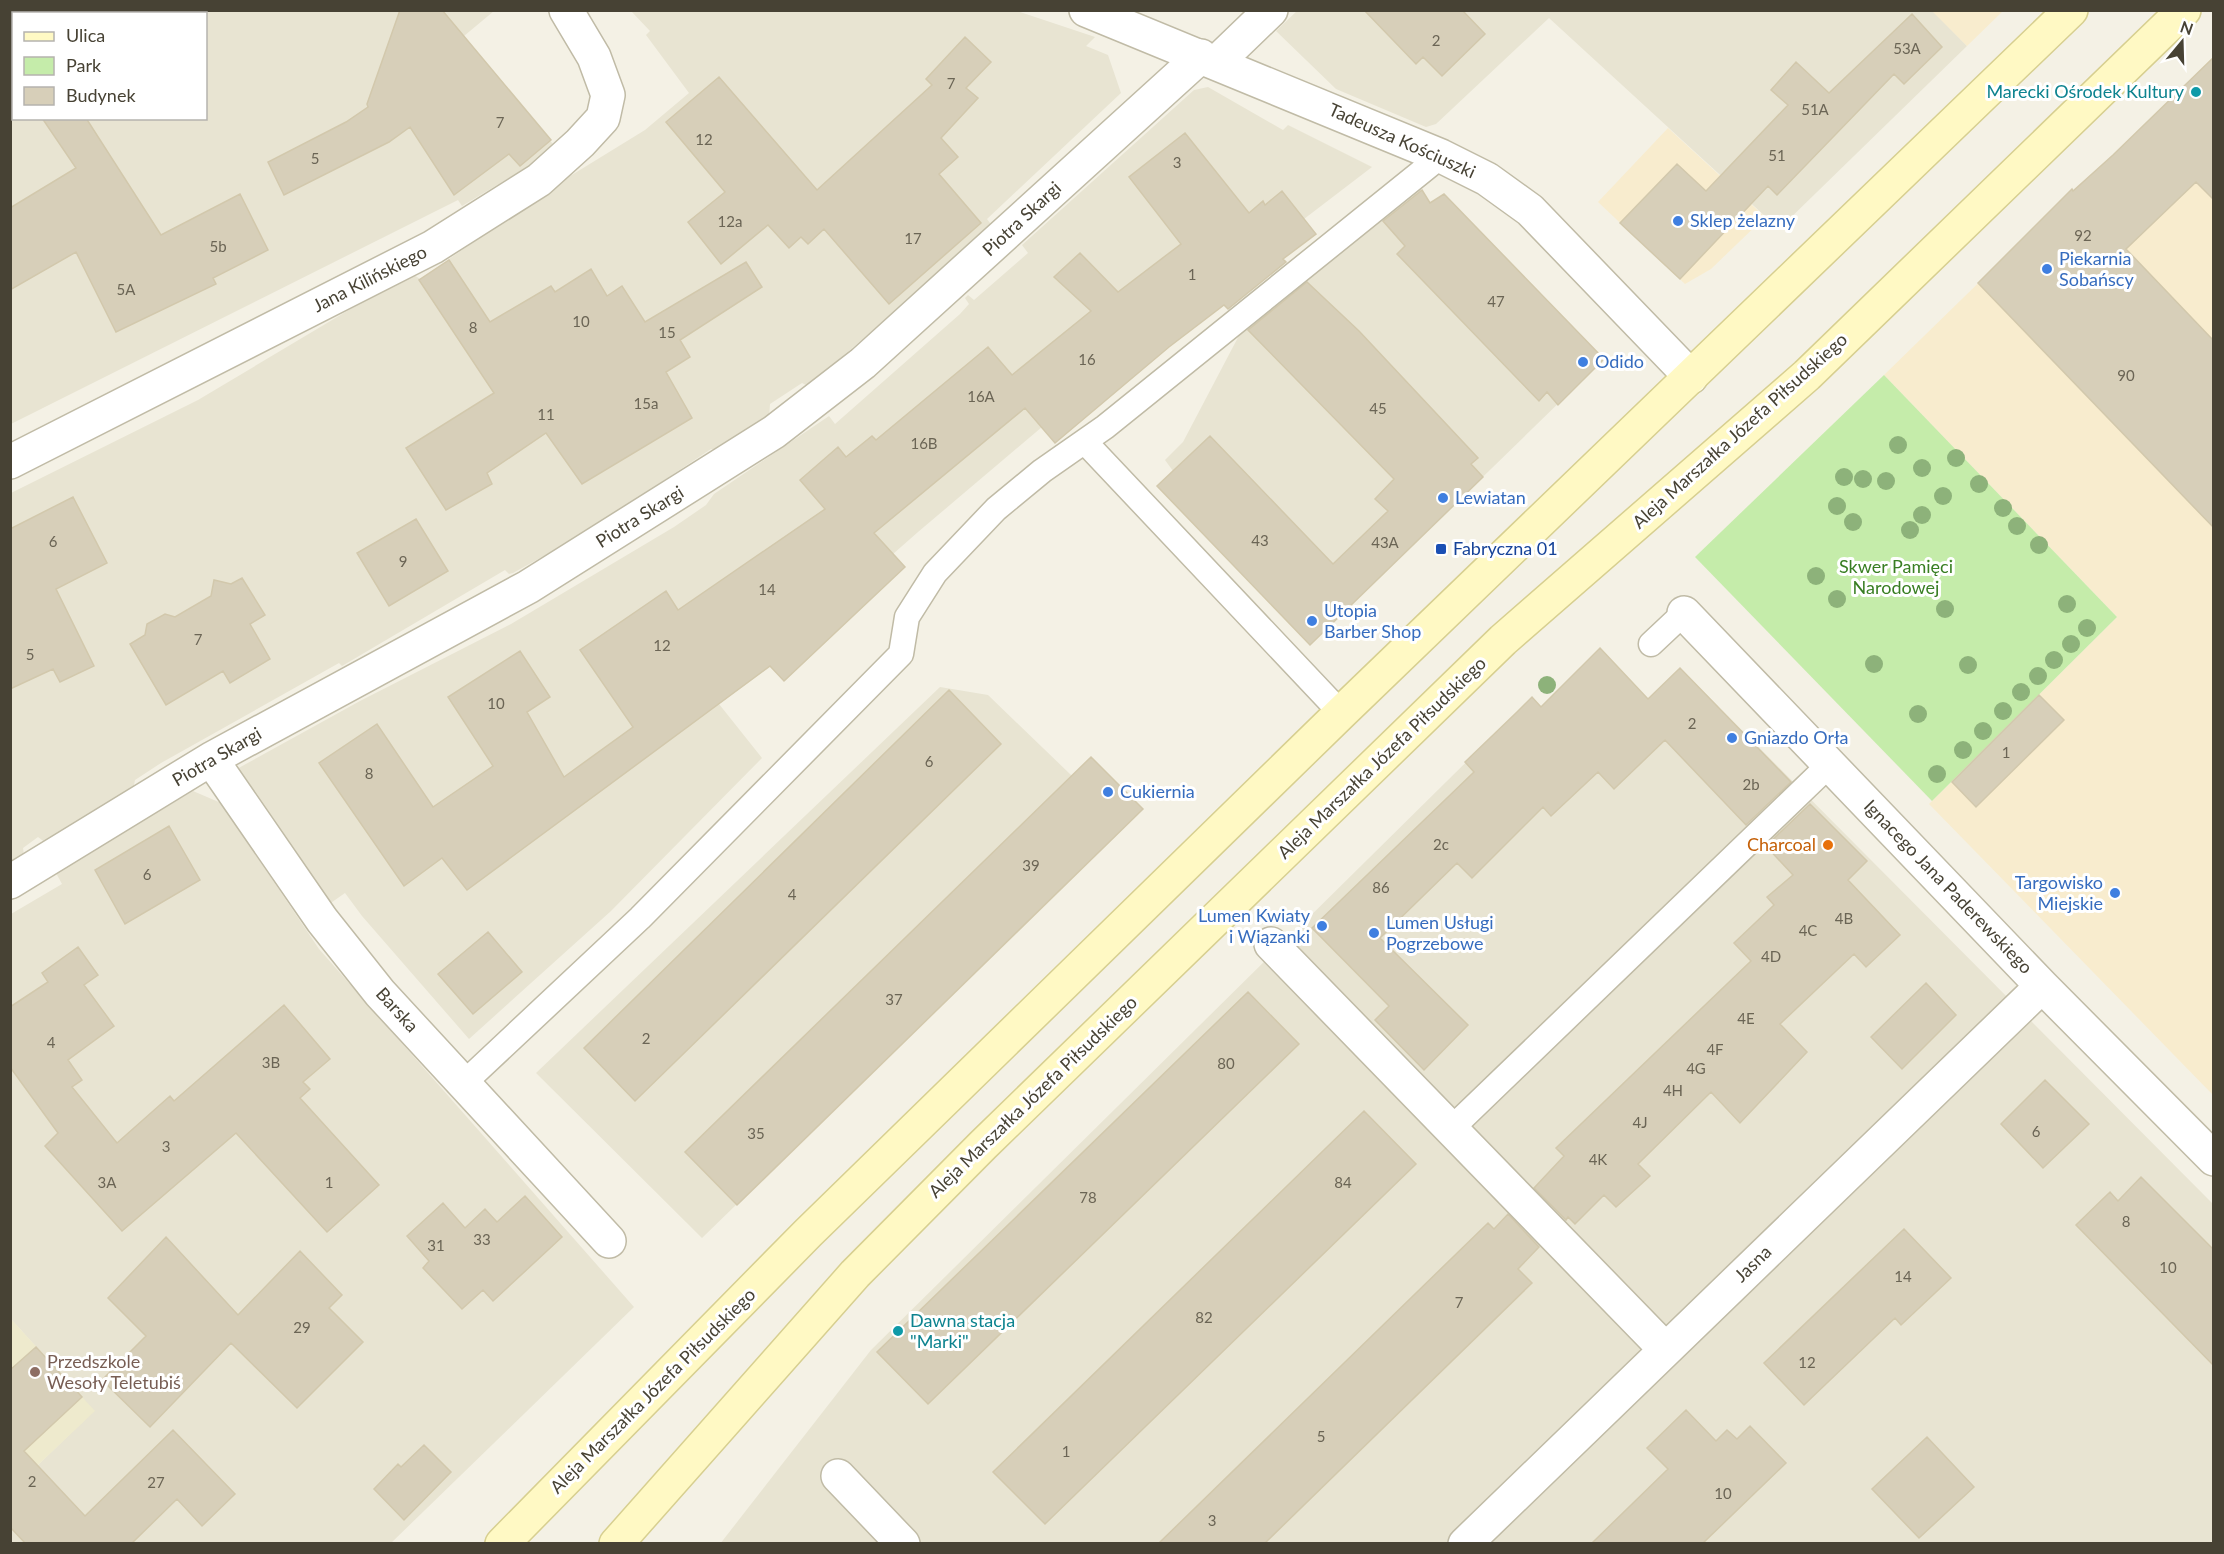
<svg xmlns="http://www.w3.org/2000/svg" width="2224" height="1554" font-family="Lato,sans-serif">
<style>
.residential{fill:#e8e4d2;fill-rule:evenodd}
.commercial{fill:#f8ecce}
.education{fill:#eeeacd}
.green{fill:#c5ecaa}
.building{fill:#d7cfb9;stroke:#d2c8ac;stroke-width:1.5}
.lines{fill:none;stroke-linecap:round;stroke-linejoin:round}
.service-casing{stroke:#c0bba6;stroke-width:27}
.minor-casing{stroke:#c0bba6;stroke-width:36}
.secondary-casing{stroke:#d7cf90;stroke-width:36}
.service{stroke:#fff;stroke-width:24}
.minor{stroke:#fff;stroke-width:33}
.secondary{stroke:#fff9c4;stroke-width:33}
.tree{fill:#8db27a}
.culture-dot{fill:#0f9aa8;stroke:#fff;stroke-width:2}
.shop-dot{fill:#3f7fe0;stroke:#fff;stroke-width:2}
.transit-dot{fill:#1a4fb4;stroke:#fff;stroke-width:2}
.food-dot{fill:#e8710a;stroke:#fff;stroke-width:2}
.education-dot{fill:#8d6e63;stroke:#fff;stroke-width:2}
.labels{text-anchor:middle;stroke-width:6;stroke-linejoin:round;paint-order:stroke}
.number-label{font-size:15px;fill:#6b6555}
.culture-label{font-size:18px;fill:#0d838f;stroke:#fff;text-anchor:end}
.street-label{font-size:18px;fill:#474234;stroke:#fff}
.shop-label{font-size:18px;fill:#366cbe;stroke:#fff;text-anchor:start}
.transit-label{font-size:18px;fill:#164399;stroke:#fff;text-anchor:start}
.park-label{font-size:18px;fill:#387e22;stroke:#fff}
.food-label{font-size:18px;fill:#c56008;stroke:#fff;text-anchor:end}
.education-label{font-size:18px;fill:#785e54;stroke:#fff;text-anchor:start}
</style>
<rect width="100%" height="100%" fill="#f4f1e5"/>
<!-- residential -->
<path class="residential" d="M1298 10H1932L1967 46 1779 229 1549 18 1436 124 1426 127 1336 89 1276 31Z
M11 11H494L464 36 557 149 462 206 458 200 11 424ZM14 14H206V118H14Z
M631 11H1017L1095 37 1086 46 1108 55 1121 93 987 219 993 227 808 386 802 383 770 404 769 417 719 450 711 449 639 497 641 502 513 573 509 574 505 570 342 666 339 663 161 763 135 780 133 790 46 843 38 837 23 848 24 855 11 864V493L198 400 411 273 420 279 562 181 645 130 689 93 646 35 650 31Z
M1208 87 1283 130 1288 125 1372 167 1133 350 918 532 893 554 905 567 785 681 770 667 719 704 762 758 611 911 469 1039 362 916 345 893 325 907 235 770 360 701 511 624 674 527 706 505 714 494 829 416 835 424 960 314 969 304 965 298 968 295 974 300 1028 253 1022 245 1194 90Z
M1421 189 1430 203 1444 194 1604 359 1310 645 1157 486 1173 471 1165 460 1183 442 1244 326Z
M1600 648 1638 688 1632 693 1643 704 1680 668 2213 1204V1543L720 1544 871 1350 1527 702 1532 697 1541 706Z
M940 687 988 695 1125 827 702 1238 536 1073Z
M193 791 221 803 319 949 634 1307 390 1544 11 1543V1462L23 1450 38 1465 94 1411 11 1319V914L62 884 56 873Z"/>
<!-- commercial -->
<path class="commercial" d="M1932 11H2003L1967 46Z
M2213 57V1095L1929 804 2117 617 1884 375 2044 219 2043 217 2119 150Z
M1668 128 1765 217 1711 269 1685 284 1598 202Z"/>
<!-- education -->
<path class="education" d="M11 1319 95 1411 38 1465 23 1450 11 1462Z"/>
<!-- green -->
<path class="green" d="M1884 375 2117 617 1932 801 1695 557Z"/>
<!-- building -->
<path class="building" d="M400 10H442L551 140 520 166 509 154 454 195 410 127 389 142 284 195 268 162 346 122 368 107 367 104Z
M1364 10H1462L1485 34 1442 76 1423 57 1416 64Z
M1912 14 1942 47 1904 84 1894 74 1777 195 1768 186 1680 279 1620 223 1677 164 1706 191 1788 105 1771 90 1796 62 1829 93Z
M965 37 991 62 966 88 978 98 941 138 958 157 939 174 981 223 889 304 824 229 808 244 801 237 789 248 768 225 721 264 688 222 725 192 666 122 719 77 817 190 932 85 926 79Z
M2214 57V200L2196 182 2126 249 2214 341V528L1978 283 2072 189 2073 191 2113 155Z
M42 118H86L161 235 240 194 268 250 213 278 216 284 116 332 76 252 10 290V208L76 168Z
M1185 133 1249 213 1263 201 1265 205 1282 191 1316 234 1283 259 1286 262 1228 309 1224 305 1169 347 1055 443 1025 408 874 533 905 567 784 681 770 666 467 890 442 858 404 886 319 763 377 724 433 807 493 766 448 697 520 651 550 697 527 712 564 777 633 727 580 650 666 591 678 610 825 509 800 480 838 447 846 457 872 436 876 440 988 347 1012 375 1091 311 1054 277 1080 253 1118 292 1181 244 1129 177Z
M1422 190 1430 203 1444 194 1604 359 1558 405 1547 392 1539 401 1397 254 1405 246 1383 221Z
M449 260 490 322 551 286 555 292 591 269 607 296 622 286 645 322 746 262 762 287 680 340 690 357 666 372 692 418 582 484 546 433 487 473 492 484 446 510 406 448 494 393 419 280Z
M1307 282 1359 331 1478 458 1471 464 1483 477 1310 645 1157 486 1210 436 1333 564 1388 511 1375 499 1394 479 1248 330Z
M73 497 107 563 56 589 94 666 60 682 53 669 10 689V529Z
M416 519 448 571 389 606 357 553Z
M242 578 265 615 250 624 270 659 230 683 223 671 166 705 130 644 145 635 147 624 165 614 175 617 211 596 214 580 231 584Z
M1600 648 1648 699 1680 668 1791 782 1746 825 1665 740 1614 789 1598 772 1551 816 1543 807 1472 878 1457 863 1380 938 1468 1025 1424 1070 1375 1020 1389 1006 1312 928 1474 772 1465 762 1517 712 1532 697 1541 707Z
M949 690 1001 744 635 1101 584 1048Z
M2039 695 2064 720 1976 807 1952 782Z
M1091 757 1143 809 737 1205 685 1152Z
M1810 804 1867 861 1848 880 1900 935 1866 967 1854 954 1780 1024 1807 1052 1740 1123 1711 1092 1638 1164 1650 1176 1616 1207 1604 1195 1575 1224 1568 1217 1566 1220 1534 1188 1564 1156 1556 1148 1751 961 1734 943 1774 905 1767 897 1793 875 1766 846Z
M169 826 200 880 125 924 95 870Z
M488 932 522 972 473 1014 438 974Z
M78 947 98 975 84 985 114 1026 68 1060 82 1080 72 1087 117 1143 170 1096 174 1101 284 1005 330 1059 303 1082 310 1089 300 1098 379 1185 327 1232 236 1133 122 1231 45 1146 58 1133 10 1067V1007L48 982 42 973Z
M1926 983 1956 1015 1902 1069 1871 1037Z
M1248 992 1299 1044 928 1404 877 1352Z
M2045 1080 2089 1124 2043 1168 2001 1124Z
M1364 1111 1416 1164 1045 1524 993 1472Z
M2141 1177 2214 1250V1366L2076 1225 2110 1192 2118 1201Z
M525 1196 562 1237 493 1301 483 1290 462 1309 423 1268 429 1261 407 1236 443 1203 465 1228 485 1209 497 1222Z
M1508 1214 1539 1247 1518 1269 1532 1283 1264 1544H1158L1488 1223 1494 1229Z
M1904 1229 1951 1278 1901 1325 1895 1318 1804 1405 1764 1363Z
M166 1237 238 1315 300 1251 342 1295 329 1308 363 1342 297 1408 231 1343 150 1427 102 1380 146 1336 108 1298Z
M36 1347 82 1397 24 1451 85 1516 173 1430 235 1494 202 1526 177 1499 131 1544H26L10 1527V1370Z
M1686 1410 1716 1441 1727 1430 1737 1439 1750 1426 1786 1463 1702 1544H1591L1668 1469 1647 1448Z
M1927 1437 1974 1487 1919 1538 1872 1489Z
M424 1445 451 1472 404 1520 374 1489 398 1464 401 1467Z"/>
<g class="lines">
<!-- service casing -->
<g class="service-casing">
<path id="service" d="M1085 442 1341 713
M1651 644 1684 613
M463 1084 640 918 901 654 907 617 935 573 996 509 1042 471 1105 427 1441 156
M1450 1130 1830 764"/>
</g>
<!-- minor casing -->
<g class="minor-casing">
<path id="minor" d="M1086 10 1441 156 1487 179 1530 210 1691 377
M1216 63 1271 10
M10 462 433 247 539 180 580 143 603 118 608 95 594 57 566 10
M1684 613 2042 986 2214 1159
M211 759 322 920 380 993 609 1241
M10 882 211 759 528 587 774 432 863 363 1201 56
M1271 944 1665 1349
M838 1476 903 1544
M1465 1544 2042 986"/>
</g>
<!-- secondary casing -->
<g class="secondary-casing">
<path id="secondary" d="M502 1544 808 1233 1341 713 2071 10
M616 1544 855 1274 983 1145 1503 640 1807 375 2184 10"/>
</g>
<!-- service -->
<use href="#service" class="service"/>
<!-- minor -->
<use href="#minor" class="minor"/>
<!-- secondary -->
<use href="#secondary" class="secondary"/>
</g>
<!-- trees -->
<g class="tree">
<circle cx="1898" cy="445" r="9"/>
<circle cx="1956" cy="458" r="9"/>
<circle cx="1922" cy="468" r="9"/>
<circle cx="1844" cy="477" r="9"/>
<circle cx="1863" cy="479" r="9"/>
<circle cx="1886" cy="481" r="9"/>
<circle cx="1979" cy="484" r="9"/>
<circle cx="1943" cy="496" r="9"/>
<circle cx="1837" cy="506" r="9"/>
<circle cx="2003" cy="508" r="9"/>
<circle cx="1922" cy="515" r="9"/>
<circle cx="1853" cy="522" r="9"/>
<circle cx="2017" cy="526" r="9"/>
<circle cx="1910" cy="530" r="9"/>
<circle cx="2039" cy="545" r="9"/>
<circle cx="1816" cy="576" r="9"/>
<circle cx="1837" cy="599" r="9"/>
<circle cx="2067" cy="604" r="9"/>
<circle cx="1945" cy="609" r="9"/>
<circle cx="2087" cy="628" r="9"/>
<circle cx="2071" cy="644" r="9"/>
<circle cx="2054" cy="660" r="9"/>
<circle cx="1874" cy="664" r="9"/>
<circle cx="1968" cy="665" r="9"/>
<circle cx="2038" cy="676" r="9"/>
<circle cx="1547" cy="685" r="9"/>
<circle cx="2021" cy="692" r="9"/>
<circle cx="2003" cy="711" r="9"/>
<circle cx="1918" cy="714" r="9"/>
<circle cx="1983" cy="731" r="9"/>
<circle cx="1963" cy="750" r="9"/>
<circle cx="1937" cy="774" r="9"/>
</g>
<!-- markers -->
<g class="culture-dot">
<circle cx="2196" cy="92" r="6"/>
<circle cx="898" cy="1331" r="6"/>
</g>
<g class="shop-dot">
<circle cx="1678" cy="221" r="6"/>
<circle cx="2047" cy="269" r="6"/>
<circle cx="1583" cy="362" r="6"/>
<circle cx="1443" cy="498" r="6"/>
<circle cx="1312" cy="621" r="6"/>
<circle cx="1732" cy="738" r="6"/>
<circle cx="1108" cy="792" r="6"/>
<circle cx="2115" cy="893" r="6"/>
<circle cx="1322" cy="926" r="6"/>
<circle cx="1374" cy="933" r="6"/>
</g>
<rect class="transit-dot" x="1435" y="543" width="12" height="12" rx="3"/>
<circle class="food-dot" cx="1828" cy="845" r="6"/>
<circle class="education-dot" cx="35" cy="1372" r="6"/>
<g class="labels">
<!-- number labels -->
<g class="number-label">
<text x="1436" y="46">2</text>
<text x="1907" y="54">53A</text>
<text x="951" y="89">7</text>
<text x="1815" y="115">51A</text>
<text x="500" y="128">7</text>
<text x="704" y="145">12</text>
<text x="1777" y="161">51</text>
<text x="315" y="164">5</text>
<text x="1177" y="168">3</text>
<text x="730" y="227">12a</text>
<text x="2083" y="241">92</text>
<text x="913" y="244">17</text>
<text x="218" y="252">5b</text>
<text x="1192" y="280">1</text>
<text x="126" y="295">5A</text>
<text x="1496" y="307">47</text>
<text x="581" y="327">10</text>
<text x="473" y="333">8</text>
<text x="667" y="338">15</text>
<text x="1087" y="365">16</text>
<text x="2126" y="381">90</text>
<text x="981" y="402">16A</text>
<text x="646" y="409">15a</text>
<text x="1378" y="414">45</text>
<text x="546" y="420">11</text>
<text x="924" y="449">16B</text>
<text x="1260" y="546">43</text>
<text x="53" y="547">6</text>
<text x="1385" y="548">43A</text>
<text x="403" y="567">9</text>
<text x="767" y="595">14</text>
<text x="198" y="645">7</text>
<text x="662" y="651">12</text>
<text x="30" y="660">5</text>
<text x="496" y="709">10</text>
<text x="1692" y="729">2</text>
<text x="2006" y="758">1</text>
<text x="929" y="767">6</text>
<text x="369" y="779">8</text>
<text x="1751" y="790">2b</text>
<text x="1441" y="850">2c</text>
<text x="1031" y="871">39</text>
<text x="147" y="880">6</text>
<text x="1381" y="893">86</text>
<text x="792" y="900">4</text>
<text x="1844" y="924">4B</text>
<text x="1808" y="936">4C</text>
<text x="1771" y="962">4D</text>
<text x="894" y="1005">37</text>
<text x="1746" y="1024">4E</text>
<text x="646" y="1044">2</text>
<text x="51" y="1048">4</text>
<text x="1715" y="1055">4F</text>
<text x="271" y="1068">3B</text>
<text x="1226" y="1069">80</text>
<text x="1696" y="1074">4G</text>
<text x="1673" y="1096">4H</text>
<text x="1640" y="1128">4J</text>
<text x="2036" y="1137">6</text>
<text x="756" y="1139">35</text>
<text x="166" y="1152">3</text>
<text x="1598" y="1165">4K</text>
<text x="107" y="1188">3A</text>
<text x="329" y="1188">1</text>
<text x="1343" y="1188">84</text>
<text x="1088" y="1203">78</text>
<text x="2126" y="1227">8</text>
<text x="482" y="1245">33</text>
<text x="436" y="1251">31</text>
<text x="2168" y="1273">10</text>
<text x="1903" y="1282">14</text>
<text x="1459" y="1308">7</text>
<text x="1204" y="1323">82</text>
<text x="302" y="1333">29</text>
<text x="1807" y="1368">12</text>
<text x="1321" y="1442">5</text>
<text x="1066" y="1457">1</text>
<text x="32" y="1487">2</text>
<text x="156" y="1488">27</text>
<text x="1723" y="1499">10</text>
<text x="1212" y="1526">3</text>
</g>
<!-- culture labels -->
<g class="culture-label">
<text x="2184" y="98">Marecki Ośrodek Kultury</text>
<text x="910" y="1327" text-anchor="start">Dawna stacja<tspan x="910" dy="21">"Marki"</tspan></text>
</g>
<!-- street labels -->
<g class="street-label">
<text transform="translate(1402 141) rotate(24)" y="6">Tadeusza Kościuszki</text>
<text transform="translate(1022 219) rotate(-43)" y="6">Piotra Skargi</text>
<text transform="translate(370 279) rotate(-27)" y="6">Jana Kilińskiego</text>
<text transform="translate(1740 431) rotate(-42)" y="6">Aleja Marszałka Józefa Piłsudskiego</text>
<text transform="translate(640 517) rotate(-32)" y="6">Piotra Skargi</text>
<text transform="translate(217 757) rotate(-30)" y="6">Piotra Skargi</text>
<text transform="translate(1382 758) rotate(-44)" y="6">Aleja Marszałka Józefa Piłsudskiego</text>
<text transform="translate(1948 887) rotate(46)" y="6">Ignacego Jana Paderewskiego</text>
<text transform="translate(397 1010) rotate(48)" y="6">Barska</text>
<text transform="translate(1033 1097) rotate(-44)" y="6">Aleja Marszałka Józefa Piłsudskiego</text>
<text transform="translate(1753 1264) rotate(-44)" y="6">Jasna</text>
<text transform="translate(653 1391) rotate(-45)" y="6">Aleja Marszałka Józefa Piłsudskiego</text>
</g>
<!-- shop labels -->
<g class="shop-label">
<text x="1690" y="227">Sklep żelazny</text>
<text x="2059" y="265">Piekarnia<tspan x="2059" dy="21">Sobańscy</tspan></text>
<text x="1595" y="368">Odido</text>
<text x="1455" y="504">Lewiatan</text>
<text x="1324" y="617">Utopia<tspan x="1324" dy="21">Barber Shop</tspan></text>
<text x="1744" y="744">Gniazdo Orła</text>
<text x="1120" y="798">Cukiernia</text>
<text x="2103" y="889" text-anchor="end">Targowisko<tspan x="2103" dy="21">Miejskie</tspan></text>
<text x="1310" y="922" text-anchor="end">Lumen Kwiaty<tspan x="1310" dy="21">i Wiązanki</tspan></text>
<text x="1386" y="929">Lumen Usługi<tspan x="1386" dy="21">Pogrzebowe</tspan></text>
</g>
<!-- transit labels -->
<g class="transit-label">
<text x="1453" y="555">Fabryczna 01</text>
</g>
<!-- park labels -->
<g class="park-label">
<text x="1896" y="573">Skwer Pamięci<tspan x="1896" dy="21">Narodowej</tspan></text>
</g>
<!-- food labels -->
<g class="food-label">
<text x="1816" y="851">Charcoal</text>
</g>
<!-- education labels -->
<g class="education-label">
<text x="47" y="1368">Przedszkole<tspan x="47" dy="21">Wesoły Teletubiś</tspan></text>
</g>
</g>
<!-- border -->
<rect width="2224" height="1554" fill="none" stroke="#474234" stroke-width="24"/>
<!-- legend -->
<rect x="12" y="12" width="195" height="108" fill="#ffffff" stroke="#b5b3ae" stroke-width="1.5"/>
<rect x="24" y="32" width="30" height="9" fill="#fff9c4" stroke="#b5b3ae" stroke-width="1.5"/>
<text x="66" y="42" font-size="18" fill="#474234">Ulica</text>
<rect x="24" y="57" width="30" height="18" fill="#c5ecaa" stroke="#b5b3ae" stroke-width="1.5"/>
<text x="66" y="72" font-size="18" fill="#474234">Park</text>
<rect x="24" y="87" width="30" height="18" fill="#d7cfb9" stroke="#b5b3ae" stroke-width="1.5"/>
<text x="66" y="102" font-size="18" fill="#474234">Budynek</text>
<!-- north arrow -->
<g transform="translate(2182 42) rotate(19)" stroke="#ffffff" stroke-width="4.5" paint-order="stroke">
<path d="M0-4.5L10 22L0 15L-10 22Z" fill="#474234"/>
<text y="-9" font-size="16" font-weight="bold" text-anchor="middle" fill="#474234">N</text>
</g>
</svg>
